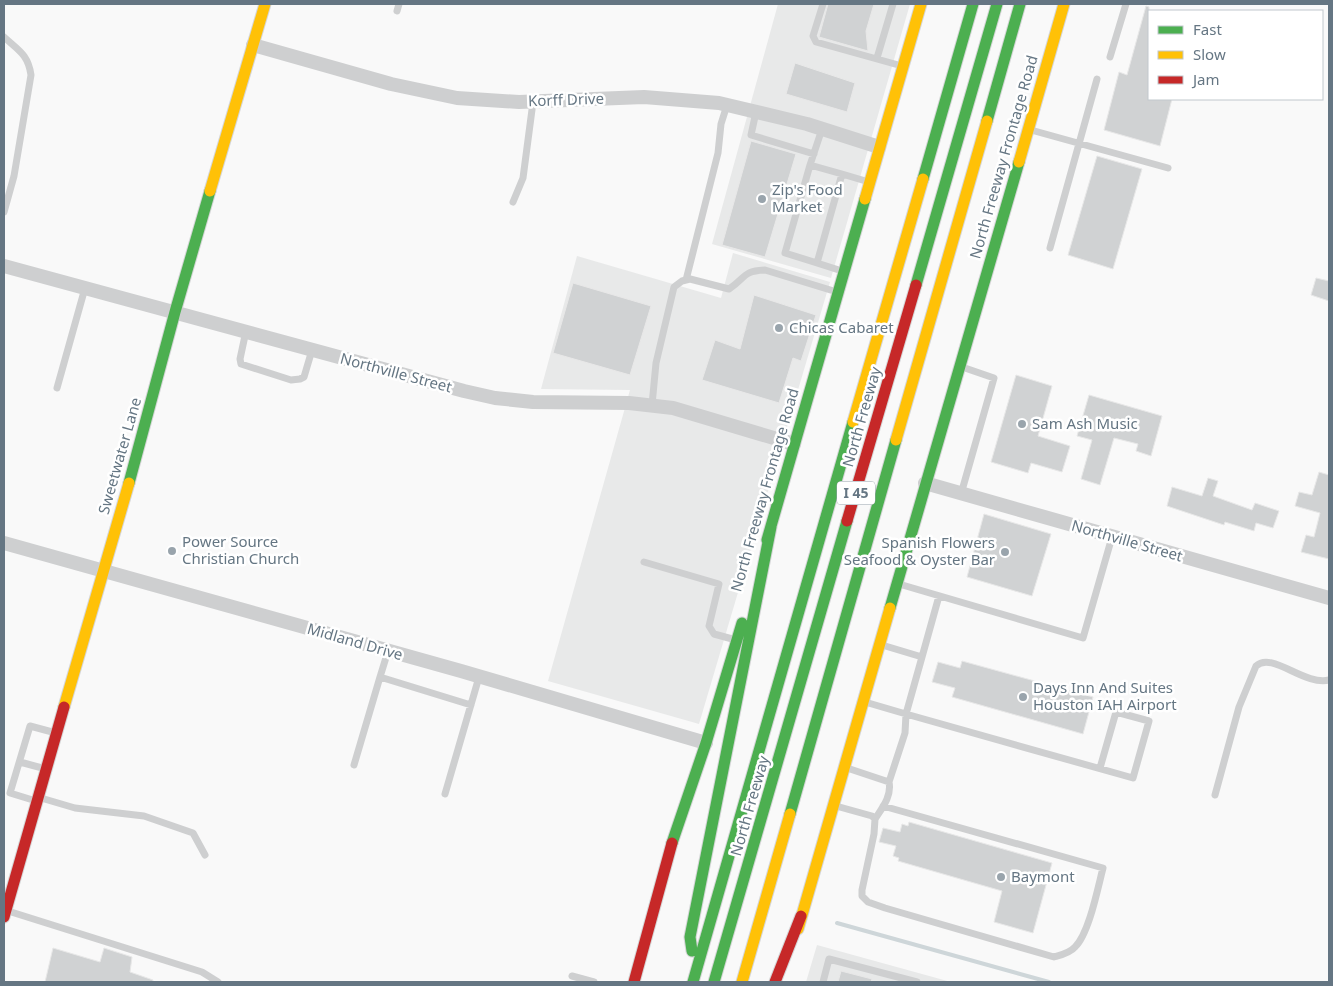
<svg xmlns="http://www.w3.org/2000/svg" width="1333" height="986" font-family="'Noto Sans',sans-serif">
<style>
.built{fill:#e8e9e9}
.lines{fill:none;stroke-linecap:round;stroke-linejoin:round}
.stream{stroke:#ced6d9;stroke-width:4}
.building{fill:#d0d2d3;stroke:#e8e8e8}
.fast-casing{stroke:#d5d6d7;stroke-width:13}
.slow-casing{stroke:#d5d6d7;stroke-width:13}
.jam-casing{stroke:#d5d6d7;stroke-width:13}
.lane{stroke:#cecfd0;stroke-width:7}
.street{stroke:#cecfd0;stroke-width:14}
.fast{stroke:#4caf50;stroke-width:11}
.slow{stroke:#ffc107;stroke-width:11}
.jam{stroke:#c62828;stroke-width:11}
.poi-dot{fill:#99a4ac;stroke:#fff;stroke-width:2}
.labels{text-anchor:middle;stroke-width:5;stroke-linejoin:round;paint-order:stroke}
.shield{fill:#fff;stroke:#939fa8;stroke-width:1}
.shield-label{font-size:14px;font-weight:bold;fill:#657683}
.street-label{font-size:15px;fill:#657683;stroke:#fff}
.poi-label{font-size:15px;fill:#657683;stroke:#fff;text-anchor:start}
</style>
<rect width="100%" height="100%" fill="#f9f9f9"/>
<!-- built -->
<path class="built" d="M778 4H910L831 278 712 244Z
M733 253 830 282 699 724 548 681 630 390 541 389 577 256 721 298Z
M817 945 951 982H806Z"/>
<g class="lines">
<!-- stream -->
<path class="stream" d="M837 923 1049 982"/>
</g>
<!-- building -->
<path class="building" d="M828 4H874L866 31 868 51 819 37Z
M1146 6 1149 7V99H1172L1160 146 1104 130 1119 72 1127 75Z
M795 63 855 83 847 112 786 94Z
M751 141 796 154 765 257 722 245Z
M1097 156 1142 169 1113 269 1068 255Z
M1316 278 1329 281V301L1311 295Z
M573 283 651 306 630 375 553 353Z
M754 295 816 315 801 361 793 358 779 403 702 380 715 340 740 349Z
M1016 375 1052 386 1038 436 1070 446 1062 472 1031 463 1028 473 991 462Z
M1089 395 1162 416 1151 456 1136 451 1138 444 1114 438 1100 485 1081 479 1092 440 1077 436Z
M1319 472 1329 475V559L1301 552 1306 535 1314 537 1320 513 1295 506 1299 492 1312 495Z
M1208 478 1218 481 1213 496 1252 510 1255 503 1279 511 1273 528 1256 523 1254 531 1225 522 1224 525 1167 506 1172 487 1202 496Z
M984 514 1051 534 1032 596 967 577Z
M962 661 1093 697 1083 734 952 697 955 688 932 682 938 662 960 668Z
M909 822 1052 863 1033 933 994 922 1002 891 898 861 899 858 893 856 896 846 879 842 883 828 900 832 902 824 908 826Z
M53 948 100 962 104 948 132 957 130 972 153 980V982H45Z
M841 971 872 979 871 982H838Z"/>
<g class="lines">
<!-- fast casing -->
<g class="fast-casing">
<path id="fast" d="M987 121 1020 4
M923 179 973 4
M916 285 997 4
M129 483 175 312 210 191
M767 540 865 199
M890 608 1019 162
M790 814 896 440
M672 843 706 743 742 623
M692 951 690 937 771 527
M693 982 853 422
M714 982 847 521"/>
</g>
<!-- slow casing -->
<g class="slow-casing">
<path id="slow" d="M1019 162 1064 4
M210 191 265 4
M865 199 921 4
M853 422 923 179
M896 440 987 121
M64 707 129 483
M798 929 890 608
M742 982 790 814"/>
</g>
<!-- jam casing -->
<g class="jam-casing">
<path id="jam" d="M847 521 916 285
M4 917 64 707
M634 982 672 843
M775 982 801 916"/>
</g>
<!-- lane -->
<path class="lane" d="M823 4 813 36 816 42 902 66
M397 11 399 4
M4 37C18 50 28 54 31 75L14 176 4 212
M1110 57 1126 4
M877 58 893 4
M756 112 751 135 814 154
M1031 130 1168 168
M810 165 822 129
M513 202 523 178 533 102
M1050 248 1097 79
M817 263 785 253 810 165 842 174
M842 271 817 263 842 174 869 182
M686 280 718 153 721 124 727 105
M246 331 240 359 241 364 291 380 300 379 304 377 312 350
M57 388 85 288
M652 405 656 363 674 287 682 281 690 279 729 289C746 278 742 271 765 270L837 292
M961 494 994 378 962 367
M644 562 719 584 709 626 714 634 736 640
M899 584 1083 638 1112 537
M388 651 380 677 471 705
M922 657 939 596
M865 702 906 714 922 657 882 645
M20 762 46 769
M354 765 380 677
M847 768 889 782C892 796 882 808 875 819
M889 782 905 733 906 714 1133 778 1149 721 1116 712 1100 768
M445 794 479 677
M1215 795 1239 707 1256 666C1272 651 1304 686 1329 680
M41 798 75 808 144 816 193 833 205 855
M36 801 10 793 30 726 56 733
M836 806 872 816 875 819 874 834 862 890V896L868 902 885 908 1054 957C1061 955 1070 953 1075 947 1089 934 1098 887 1103 868L883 806
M8 911 202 972 218 982
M572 976 594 982
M823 982 829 959 917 982"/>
<!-- street -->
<path class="street" d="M253 45 391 84 457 98 519 102 644 97 719 103 807 124 879 147
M4 266 464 391 495 398 533 402 629 403 673 408 794 444
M925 483 1329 598
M4 543 461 671 706 743"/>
<!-- fast -->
<use href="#fast" class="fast"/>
<!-- slow -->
<use href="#slow" class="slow"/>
<!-- jam -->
<use href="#jam" class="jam"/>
</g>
<!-- markers -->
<g class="poi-dot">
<circle cx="762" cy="199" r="5"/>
<circle cx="779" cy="328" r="5"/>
<circle cx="1022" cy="424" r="5"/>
<circle cx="172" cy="551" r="5"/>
<circle cx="1005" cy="552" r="5"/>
<circle cx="1023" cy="697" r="5"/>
<circle cx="1001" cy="877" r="5"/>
</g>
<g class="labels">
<!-- shield labels -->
<rect class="shield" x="837" y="481.5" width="38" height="23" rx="4"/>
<g class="shield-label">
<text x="856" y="498">I 45</text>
</g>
<!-- street labels -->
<g class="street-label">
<text transform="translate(566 100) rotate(-2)" y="5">Korff Drive</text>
<text transform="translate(1004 157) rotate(-74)" y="5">North Freeway Frontage Road</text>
<text transform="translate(396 373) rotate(15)" y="5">Northville Street</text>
<text transform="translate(862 417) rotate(-74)" y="5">North Freeway</text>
<text transform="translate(120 456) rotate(-74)" y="5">Sweetwater Lane</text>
<text transform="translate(765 490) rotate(-74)" y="5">North Freeway Frontage Road</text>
<text transform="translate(1127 541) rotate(16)" y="5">Northville Street</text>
<text transform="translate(355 642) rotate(16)" y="5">Midland Drive</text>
<text transform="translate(750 806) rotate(-74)" y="5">North Freeway</text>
</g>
<!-- poi labels -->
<g class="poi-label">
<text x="772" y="195">Zip's Food<tspan x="772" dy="17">Market</tspan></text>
<text x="789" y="333">Chicas Cabaret</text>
<text x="1032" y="429">Sam Ash Music</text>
<text x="182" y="547">Power Source<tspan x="182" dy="17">Christian Church</tspan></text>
<text x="995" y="548" text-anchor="end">Spanish Flowers<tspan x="995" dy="17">Seafood &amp; Oyster Bar</tspan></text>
<text x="1033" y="693">Days Inn And Suites<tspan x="1033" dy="17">Houston IAH Airport</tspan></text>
<text x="1011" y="882">Baymont</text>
</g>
</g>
<!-- border -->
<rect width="1333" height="986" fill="none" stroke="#657683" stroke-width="10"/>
<!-- legend -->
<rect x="1148" y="10" width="175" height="90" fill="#ffffff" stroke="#c1c8cd"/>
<rect x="1158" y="26" width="25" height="8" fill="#4caf50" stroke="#c1c8cd"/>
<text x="1193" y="35" font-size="15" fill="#657683">Fast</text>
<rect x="1158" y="51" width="25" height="8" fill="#ffc107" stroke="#c1c8cd"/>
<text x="1193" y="60" font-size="15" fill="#657683">Slow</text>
<rect x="1158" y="76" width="25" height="8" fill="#c62828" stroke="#c1c8cd"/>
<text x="1193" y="85" font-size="15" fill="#657683">Jam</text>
</svg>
